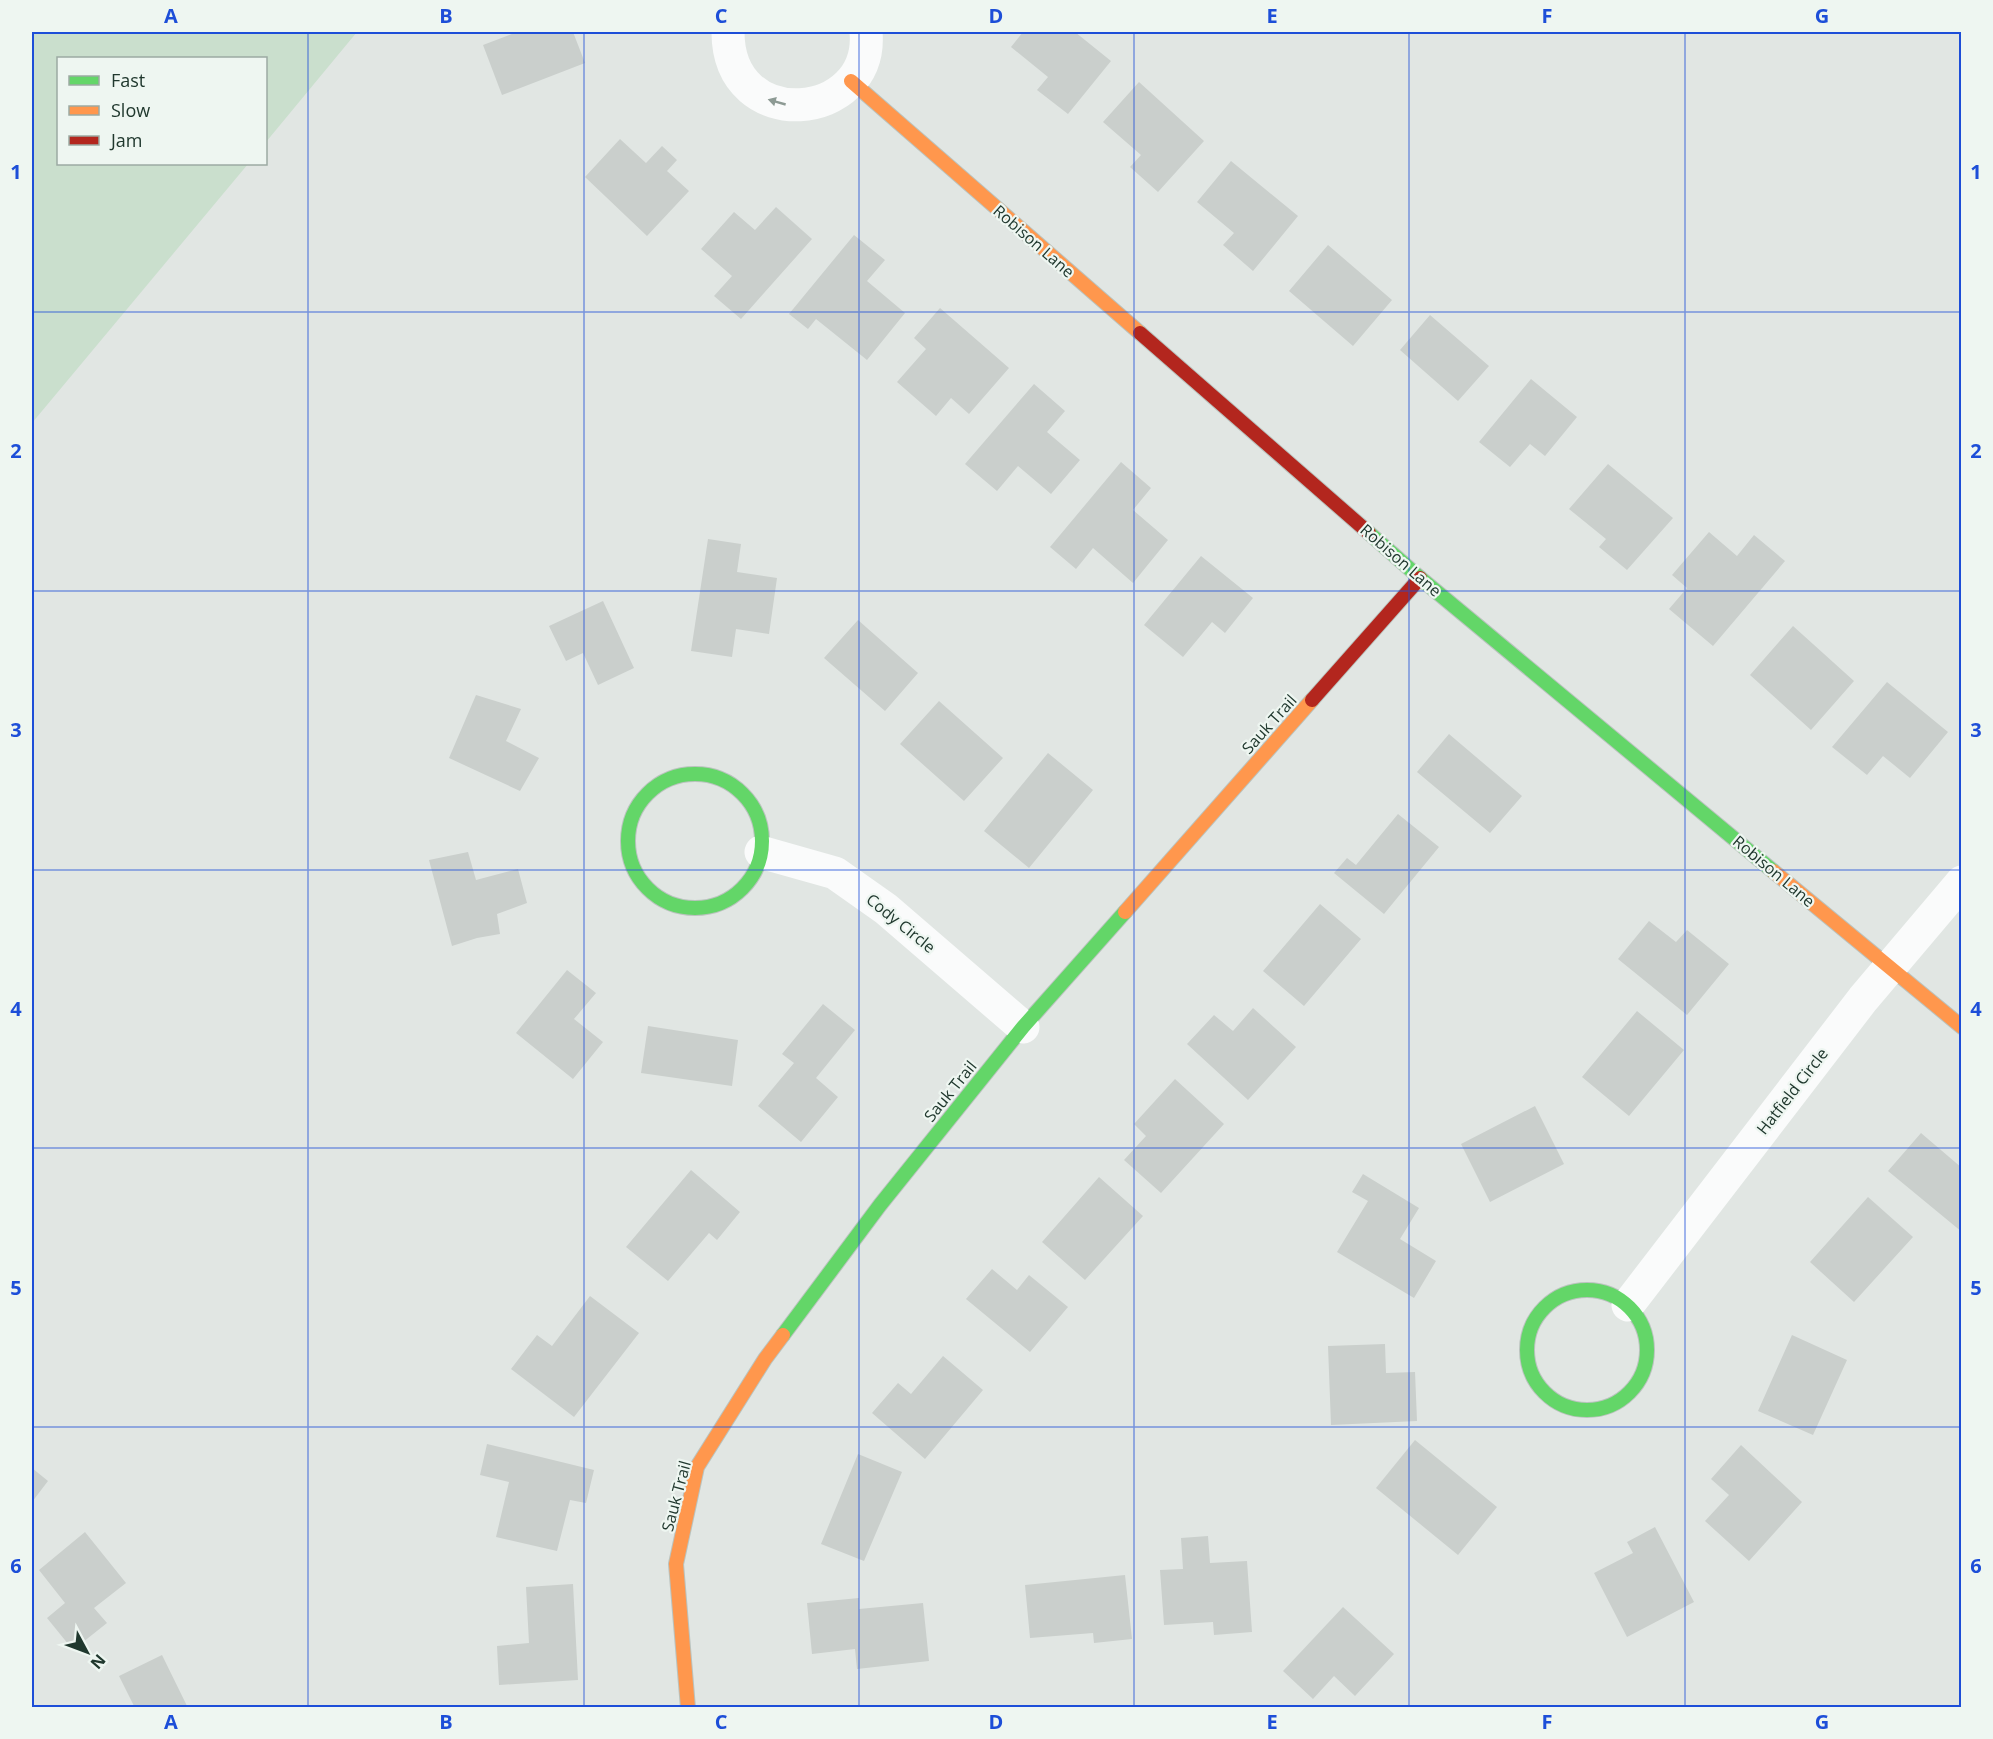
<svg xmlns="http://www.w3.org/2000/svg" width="1993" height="1739" font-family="'Open Sans',sans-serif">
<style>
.green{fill:#cadfcd}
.building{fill:#cacfcc}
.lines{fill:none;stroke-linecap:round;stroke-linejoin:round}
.fast-casing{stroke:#bac3be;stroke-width:16}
.slow-casing{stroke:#bac3be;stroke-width:16}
.jam-casing{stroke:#bac3be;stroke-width:16}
.street{stroke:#fafbfb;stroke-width:33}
.fast{stroke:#63d668;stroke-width:14}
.slow{stroke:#ff974d;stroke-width:14}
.jam{stroke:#b3261e;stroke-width:14}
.oneway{fill:#8d9a94}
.grid{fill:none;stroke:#1d4ed8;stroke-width:1.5;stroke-opacity:0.55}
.labels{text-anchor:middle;stroke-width:4.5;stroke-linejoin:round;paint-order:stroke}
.street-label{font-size:16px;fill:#20382e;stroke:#eef6f1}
.neatline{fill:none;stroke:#1d4ed8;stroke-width:2}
.grid-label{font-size:20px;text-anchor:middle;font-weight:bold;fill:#1d4ed8}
</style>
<rect width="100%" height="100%" fill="#e1e6e3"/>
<!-- green -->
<path class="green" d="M32 32H357L266 142V58H58V164H248L32 423Z"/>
<!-- building -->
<path class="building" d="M517 32H573L585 63 502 95 483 45Z
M1023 32H1075L1111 61 1068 114 1037 90 1048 77 1011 47Z
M1139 82 1204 141 1158 192 1130 167 1141 155 1103 122Z
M620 139 646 163 662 146 677 160 667 171 689 191 647 236 585 177Z
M1231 161 1298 216 1253 271 1223 245 1234 233 1197 202Z
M776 207 812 239 741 319 714 296 732 276 701 249 734 212 755 230Z
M854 235 885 260 867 281 905 313 867 360 816 319 808 329 789 314Z
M1328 245 1392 300 1353 346 1289 291Z
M940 308 1009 368 969 414 951 398 936 416 897 382 926 349 914 338Z
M1430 315 1489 366 1458 401 1400 350Z
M1531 379 1577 417 1545 456 1530 444 1510 467 1479 442Z
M1034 384 1065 411 1047 432 1080 460 1051 494 1018 466 997 491 965 464Z
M1121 462 1151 488 1133 510 1168 540 1133 583 1093 548 1076 569 1050 547Z
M1608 464 1673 518 1627 570 1599 547 1606 539 1569 509Z
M1709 532 1737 556 1754 535 1785 561 1713 646 1669 609 1687 588 1672 575Z
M708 539 741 544 737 572 777 578 769 634 736 629 732 657 691 651Z
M1201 556 1253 598 1225 633 1212 622 1183 657 1144 625Z
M603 601 634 668 598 685 583 653 566 661 549 626Z
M858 620 918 673 885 711 824 658Z
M1793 626 1854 681 1811 730 1750 675Z
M1887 682 1948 732 1910 778 1883 756 1867 775 1832 747Z
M476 695 521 709 506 741 539 758 520 791 449 758Z
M939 701 1003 758 964 801 900 744Z
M1449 734 1522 796 1490 833 1417 772Z
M1048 753 1093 790 1029 868 984 831Z
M1398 814 1439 847 1384 914 1334 873 1347 858 1356 865Z
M468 852 476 880 518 869 527 903 497 914 500 934 477 938 452 946 429 860Z
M1320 904 1361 939 1304 1006 1263 971Z
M1649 921 1676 942 1687 930 1729 964 1687 1015 1618 959Z
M567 970 596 993 574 1019 603 1042 573 1079 516 1033Z
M823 1004 855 1030 816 1078 838 1097 801 1142 758 1106 794 1063 782 1054Z
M1253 1008 1296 1047 1248 1100 1187 1044 1214 1015 1233 1031Z
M1637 1011 1684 1050 1629 1116 1582 1077Z
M648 1026 738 1040 732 1086 641 1073Z
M1175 1079 1224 1124 1161 1193 1124 1160 1146 1136 1134 1124Z
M1535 1106 1564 1164 1490 1202 1461 1144Z
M1921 1133 1962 1168V1232L1888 1171Z
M691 1170 740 1212 717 1240 709 1233 668 1281 626 1247Z
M1363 1174 1419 1208 1400 1239 1436 1261 1414 1298 1337 1252 1368 1201 1352 1192Z
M1099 1177 1143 1216 1085 1280 1042 1242Z
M1868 1197 1913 1237 1854 1302 1810 1262Z
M992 1269 1017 1290 1029 1275 1068 1307 1030 1352 966 1299Z
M590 1296 639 1333 574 1417 511 1369 537 1335 552 1346Z
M1792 1335 1847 1360 1813 1435 1758 1411Z
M1385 1344 1386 1373 1415 1372 1417 1421 1331 1425 1328 1346Z
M943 1356 983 1390 925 1459 872 1413 898 1383 911 1394Z
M1415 1440 1497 1507 1458 1555 1376 1488Z
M487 1444 594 1470 586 1503 570 1500 557 1551 496 1537 509 1482 480 1475Z
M1741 1445 1802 1502 1749 1561 1705 1521 1729 1495 1711 1479Z
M858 1454 902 1472 864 1561 821 1544Z
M32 1468 48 1481 32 1502Z
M1655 1527 1694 1602 1627 1637 1594 1573 1633 1553 1627 1542Z
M85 1532 126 1583 94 1608 107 1623 73 1650 47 1618 65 1603 39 1570Z
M1208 1536 1210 1563 1247 1561 1252 1632 1214 1635 1213 1622 1164 1625 1160 1570 1183 1569 1181 1538Z
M1125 1575 1132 1639 1094 1643 1093 1633 1030 1638 1025 1585Z
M573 1584 578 1680 499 1685 497 1646 529 1643 526 1587Z
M859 1598V1609L923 1603 929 1661 857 1669 855 1649 812 1654 807 1603Z
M1343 1607 1394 1654 1355 1696 1334 1676 1313 1699 1283 1671Z
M162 1655 188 1708H135L119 1676Z"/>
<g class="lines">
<!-- fast casing -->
<g class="fast-casing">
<path id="fast" d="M1369 533 1420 578 1773 871
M628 841a67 67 0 1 1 134 0a67 67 0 1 1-134 0Z
M1527 1350a60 60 0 1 1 120 0a60 60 0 1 1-120 0Z
M783 1335 880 1205 1023 1027 1125 912"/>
</g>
<!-- slow casing -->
<g class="slow-casing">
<path id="slow" d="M851 81 1140 333
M1773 871 1962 1027
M1125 912 1312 700
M688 1708 676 1564 697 1467 765 1359 783 1335"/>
</g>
<!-- jam casing -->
<g class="jam-casing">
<path id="jam" d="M1140 333 1369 533
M1312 700 1420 578"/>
</g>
<!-- street -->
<path class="street" d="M728 32C728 136 874 122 866 32
M761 852 835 873 886 909 1023 1027
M1628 1305 1863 999 1962 882"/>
<!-- fast -->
<use href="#fast" class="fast"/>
<!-- slow -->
<use href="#slow" class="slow"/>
<!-- jam -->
<use href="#jam" class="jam"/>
</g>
<!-- one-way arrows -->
<defs><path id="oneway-solid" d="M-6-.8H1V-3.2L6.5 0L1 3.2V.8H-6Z" transform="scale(1.5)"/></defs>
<use class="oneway" href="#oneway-solid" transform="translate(777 102) rotate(-164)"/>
<!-- grid -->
<path class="grid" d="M308 32V1708M584 32V1708M859 32V1708M1134 32V1708M1409 32V1708M1685 32V1708M32 312H1962M32 591H1962M32 870H1962M32 1148H1962M32 1427H1962"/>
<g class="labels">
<!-- street labels -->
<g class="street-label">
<text transform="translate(1034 241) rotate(41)" y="6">Robison Lane</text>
<text transform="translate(1401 560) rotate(41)" y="6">Robison Lane</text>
<text transform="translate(1269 724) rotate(-48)" y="6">Sauk Trail</text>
<text transform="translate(1774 871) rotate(40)" y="6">Robison Lane</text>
<text transform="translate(901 923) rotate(39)" y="6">Cody Circle</text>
<text transform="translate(950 1091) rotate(-51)" y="6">Sauk Trail</text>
<text transform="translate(1792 1091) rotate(-52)" y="6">Hatfield Circle</text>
<text transform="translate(676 1496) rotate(-75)" y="6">Sauk Trail</text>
</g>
</g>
<!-- border -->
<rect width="1993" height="1739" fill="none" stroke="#eef6f1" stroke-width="66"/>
<!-- legend -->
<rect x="57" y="57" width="210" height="108" fill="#eef6f1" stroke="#9caaa3" stroke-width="1.5"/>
<rect x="69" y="76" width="30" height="9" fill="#63d668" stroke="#9caaa3" stroke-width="1.5"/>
<text x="111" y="87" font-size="18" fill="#20382e">Fast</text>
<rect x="69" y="106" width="30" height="9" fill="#ff974d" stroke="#9caaa3" stroke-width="1.5"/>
<text x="111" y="117" font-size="18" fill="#20382e">Slow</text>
<rect x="69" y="136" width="30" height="9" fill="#b3261e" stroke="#9caaa3" stroke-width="1.5"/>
<text x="111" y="147" font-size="18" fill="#20382e">Jam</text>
<!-- north arrow -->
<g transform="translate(87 1652) rotate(131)" stroke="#eef6f1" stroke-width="4.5" paint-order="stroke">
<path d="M0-4.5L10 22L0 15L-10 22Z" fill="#20382e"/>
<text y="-9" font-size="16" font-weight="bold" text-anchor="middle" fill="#20382e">N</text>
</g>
<rect x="33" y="33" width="1927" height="1673" class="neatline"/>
<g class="grid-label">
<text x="171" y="23">A</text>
<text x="446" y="23">B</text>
<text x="721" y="23">C</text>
<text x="996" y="23">D</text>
<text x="1272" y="23">E</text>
<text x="1547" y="23">F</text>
<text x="1822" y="23">G</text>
<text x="16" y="179">1</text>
<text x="1976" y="179">1</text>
<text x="16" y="458">2</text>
<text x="1976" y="458">2</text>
<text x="16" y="737">3</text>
<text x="1976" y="737">3</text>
<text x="16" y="1016">4</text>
<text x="1976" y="1016">4</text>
<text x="16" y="1295">5</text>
<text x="1976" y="1295">5</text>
<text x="16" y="1573">6</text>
<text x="1976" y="1573">6</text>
<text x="171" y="1729">A</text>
<text x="446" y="1729">B</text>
<text x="721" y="1729">C</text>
<text x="996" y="1729">D</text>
<text x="1272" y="1729">E</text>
<text x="1547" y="1729">F</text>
<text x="1822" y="1729">G</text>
</g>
</svg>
